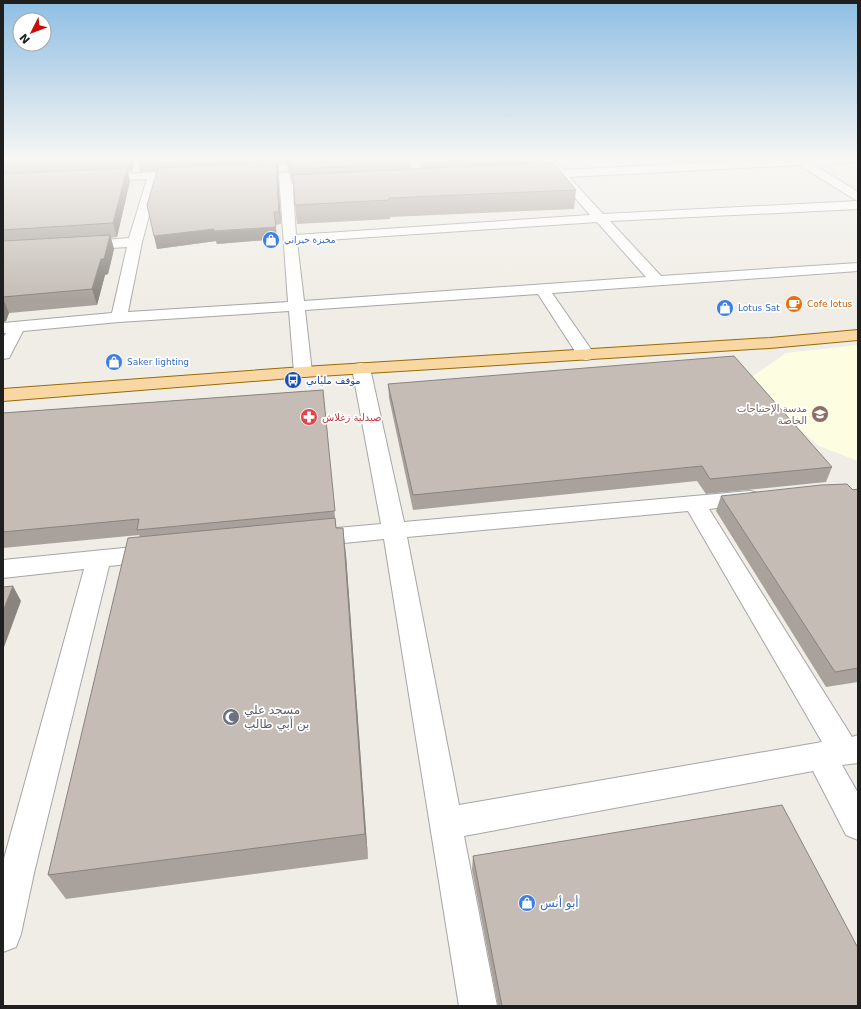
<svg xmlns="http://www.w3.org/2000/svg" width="861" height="1009" font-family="'DejaVu Sans','Noto Sans Arabic',sans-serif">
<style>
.education{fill:#fdfee1}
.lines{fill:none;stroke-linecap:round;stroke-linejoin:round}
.minor-casing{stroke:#a6a6a6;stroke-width:2}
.major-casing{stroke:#966b05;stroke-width:2}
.minor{fill:#fff;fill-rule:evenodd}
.major{fill:#f9d7a2;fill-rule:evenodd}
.wall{fill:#a9a29c}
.shaded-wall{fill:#89847f}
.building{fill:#c4bcb5;stroke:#89847f}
.labels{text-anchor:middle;stroke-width:3.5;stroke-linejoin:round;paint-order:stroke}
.far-shop-label{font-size:9px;fill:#366cbe;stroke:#fff;text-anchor:start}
.far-food-label{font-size:9px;fill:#c56008;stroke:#fff;text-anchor:start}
.transit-label{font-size:10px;fill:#164399;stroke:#fff;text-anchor:start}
.education-label{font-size:10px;fill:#785e54;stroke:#fff;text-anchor:end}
.health-label{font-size:10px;fill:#be3a42;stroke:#fff;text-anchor:start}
.near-worship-label{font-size:12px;fill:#5b616d;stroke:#fff;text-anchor:start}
.near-shop-label{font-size:12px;fill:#366cbe;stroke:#fff;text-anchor:start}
</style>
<rect width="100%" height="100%" fill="#f0ede6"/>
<!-- education -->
<path class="education" d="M858 345V461L819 446 745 382 786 353Z"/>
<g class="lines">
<!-- minor casing -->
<g class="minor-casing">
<path id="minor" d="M405 158H415L426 181 424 183H416Z
M541 158H552L563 170 794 158H858V162L813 164 858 192V201L854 199 799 165 569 177 603 214 858 201V209L610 221 661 276 858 263V271L552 293 595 355 592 359 586 360 580 359 538 294 305 310 312 372 309 376 303 377 297 376 294 372 289 311 119 322 23 331 9 358 3 359V338L6 333H3V323L112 313 127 247 82 250 77 249 75 246 77 243 82 242 129 238 147 179 98 181 94 180 92 178 94 176 186 170 191 173 186 176 159 178 142 242 128 312 288 302 279 175 281 173H289L292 184 324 183 328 184 330 186 328 188 324 189 293 191 296 235 590 215 557 177H530L528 175 530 173 552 171ZM597 222 646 277 304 301 297 242Z
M284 165 288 166 289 168 288 170 248 173 243 170 248 167Z
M361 363 367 364 370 368 404 522 750 491 758 493 761 498 758 503 709 509 852 737 858 735V763L842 765 858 793V840L846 835 813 771 464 836 497 1006H459L384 539 314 546 306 544 302 538 306 532 314 530 381 524 352 368 355 364ZM688 511 822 742 459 805 407 537Z
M154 545 162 547 166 553 162 559 154 561 109 566 34 873 21 934 16 947 3 952V862L84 569 3 578V560Z"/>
</g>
<!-- major casing -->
<g class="major-casing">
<path id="major" d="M858 330V340L770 348 303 377 3 401V389L303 367 770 338Z"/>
</g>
<!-- minor -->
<use href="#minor" class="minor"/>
<!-- major -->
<use href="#major" class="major"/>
</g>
<!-- wall -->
<path class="wall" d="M3 158H135L132 172H128L130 181 117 237 111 238 114 249 108 274 105 275 97 305 9 313 6 321 3 322Z
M137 158H408L411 164V169L422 168 417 158H544V162L576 190 574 209 390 217V219L297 224 295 205 293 182 290 173 288 172 287 165H278L279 173 278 175 281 224 275 225 277 239 217 244 216 241 157 249 154 236 157 171 140 172Z
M388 384 832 467 826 482 706 494 697 481 413 510 389 398Z
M323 390 336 528 346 555 368 859 66 899 48 875 140 537 139 535 3 548V413Z
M858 489V682L826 687 716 511 721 496Z
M473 856 858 1006H498L472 870Z"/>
<!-- shaded-wall -->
<path class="shaded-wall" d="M129 158H135L132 172 129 159Z
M278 162 279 173 278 175 281 224 279 212 276 164Z
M127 168 130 181 117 237 113 223Z
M276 227 277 239 217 244 216 241 157 249 154 236 214 229Z
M110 235 114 249 108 274 105 275 97 305 92 289 101 259Z
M3 298 9 313 6 321 3 322Z
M343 528 346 555 368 859 365 834Z
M13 586 21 601 3 650V611Z"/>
<!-- building -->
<path class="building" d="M3 158H129V159L3 166Z
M287 158H408L411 164 292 169 289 160Z
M423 158H505L425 163Z
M278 162 276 164 279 212H274L276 227 214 231V229L154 236 147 205 158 168Z
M553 162 576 190 389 198V200L295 205 293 175Z
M127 168 113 223 3 230V174Z
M110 235 104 259H101L92 289 3 297V241Z
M734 356 832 467 710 479 702 466 413 495 388 384Z
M323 390 335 511 137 530 139 519 3 532V413Z
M847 484 853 490 858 489V668L835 672 721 496 821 485Z
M335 518 336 528H343L365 834 48 875 128 538Z
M13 586 3 611V587Z
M782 805 858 948V1006H502L473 856Z"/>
<!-- sky -->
<linearGradient id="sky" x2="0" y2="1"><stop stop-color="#8ebee3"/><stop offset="0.53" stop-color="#f8f7f4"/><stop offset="1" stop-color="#f8f7f4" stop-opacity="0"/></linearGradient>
<rect width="861" height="300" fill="url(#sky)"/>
<!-- icons -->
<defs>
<g id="shop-disc" transform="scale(0.9)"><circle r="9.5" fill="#3f7fe0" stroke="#fff"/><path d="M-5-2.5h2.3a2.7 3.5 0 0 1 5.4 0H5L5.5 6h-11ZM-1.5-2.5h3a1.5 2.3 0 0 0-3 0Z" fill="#fff"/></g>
<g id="cafe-disc" transform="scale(0.9)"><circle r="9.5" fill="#e8710a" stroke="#fff"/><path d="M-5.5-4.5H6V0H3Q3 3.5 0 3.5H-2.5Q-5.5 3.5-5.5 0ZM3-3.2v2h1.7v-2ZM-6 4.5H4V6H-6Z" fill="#fff"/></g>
<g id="bus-disc" transform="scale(0.9)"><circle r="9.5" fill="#1a4fb4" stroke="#fff"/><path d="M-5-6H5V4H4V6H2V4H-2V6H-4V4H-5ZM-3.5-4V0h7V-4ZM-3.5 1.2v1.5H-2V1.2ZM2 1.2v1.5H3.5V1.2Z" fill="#fff"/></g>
<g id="school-disc" transform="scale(0.9)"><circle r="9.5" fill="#8d6e63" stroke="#fff"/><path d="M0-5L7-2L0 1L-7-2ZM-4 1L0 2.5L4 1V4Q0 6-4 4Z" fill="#fff"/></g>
<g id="pharmacy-disc" transform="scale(0.9)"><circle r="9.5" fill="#e0444e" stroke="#fff"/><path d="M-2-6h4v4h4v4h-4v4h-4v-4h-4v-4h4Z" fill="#fff"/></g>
<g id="mosque-disc" transform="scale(0.9)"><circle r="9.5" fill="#6b7280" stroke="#fff"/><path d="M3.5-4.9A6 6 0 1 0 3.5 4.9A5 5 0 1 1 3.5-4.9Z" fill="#fff"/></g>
</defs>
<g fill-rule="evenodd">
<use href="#shop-disc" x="271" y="240"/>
<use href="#cafe-disc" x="794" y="304"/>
<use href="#shop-disc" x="725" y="308"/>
<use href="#shop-disc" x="114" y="362"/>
<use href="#bus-disc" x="293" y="380"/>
<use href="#school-disc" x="820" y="414"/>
<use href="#pharmacy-disc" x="309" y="417"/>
<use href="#mosque-disc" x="231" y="717"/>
<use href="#shop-disc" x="527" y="903"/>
</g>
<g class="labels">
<!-- far-shop labels -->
<g class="far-shop-label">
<text x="284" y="243">مخبزة خيراني</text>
<text x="738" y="311">Lotus Sat</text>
<text x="127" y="365">Saker lighting</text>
</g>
<!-- far-food labels -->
<g class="far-food-label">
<text x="807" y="307">Cofe lotus</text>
</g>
<!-- transit labels -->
<g class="transit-label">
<text x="306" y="384">موقف ملياني</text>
</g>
<!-- education labels -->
<g class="education-label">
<text x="807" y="412">مدسة الإحتياجات<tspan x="807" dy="12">الخاصة</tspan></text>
</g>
<!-- health labels -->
<g class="health-label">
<text x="322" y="421">صيدلية زغلاش</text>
</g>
<!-- near-worship labels -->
<g class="near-worship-label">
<text x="244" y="714">مسجد علي<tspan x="244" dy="14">بن أبي طالب</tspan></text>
</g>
<!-- near-shop labels -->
<g class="near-shop-label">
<text x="540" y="907">أبو أنس</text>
</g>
</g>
<!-- border -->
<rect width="861" height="1009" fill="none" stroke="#1f1f1f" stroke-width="8"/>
<!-- north arrow -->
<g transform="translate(32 32) rotate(228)"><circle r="19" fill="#ffffff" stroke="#a5a5a5"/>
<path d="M0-3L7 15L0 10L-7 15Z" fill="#c80e07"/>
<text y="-6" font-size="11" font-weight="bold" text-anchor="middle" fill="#1f1f1f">N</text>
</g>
</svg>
